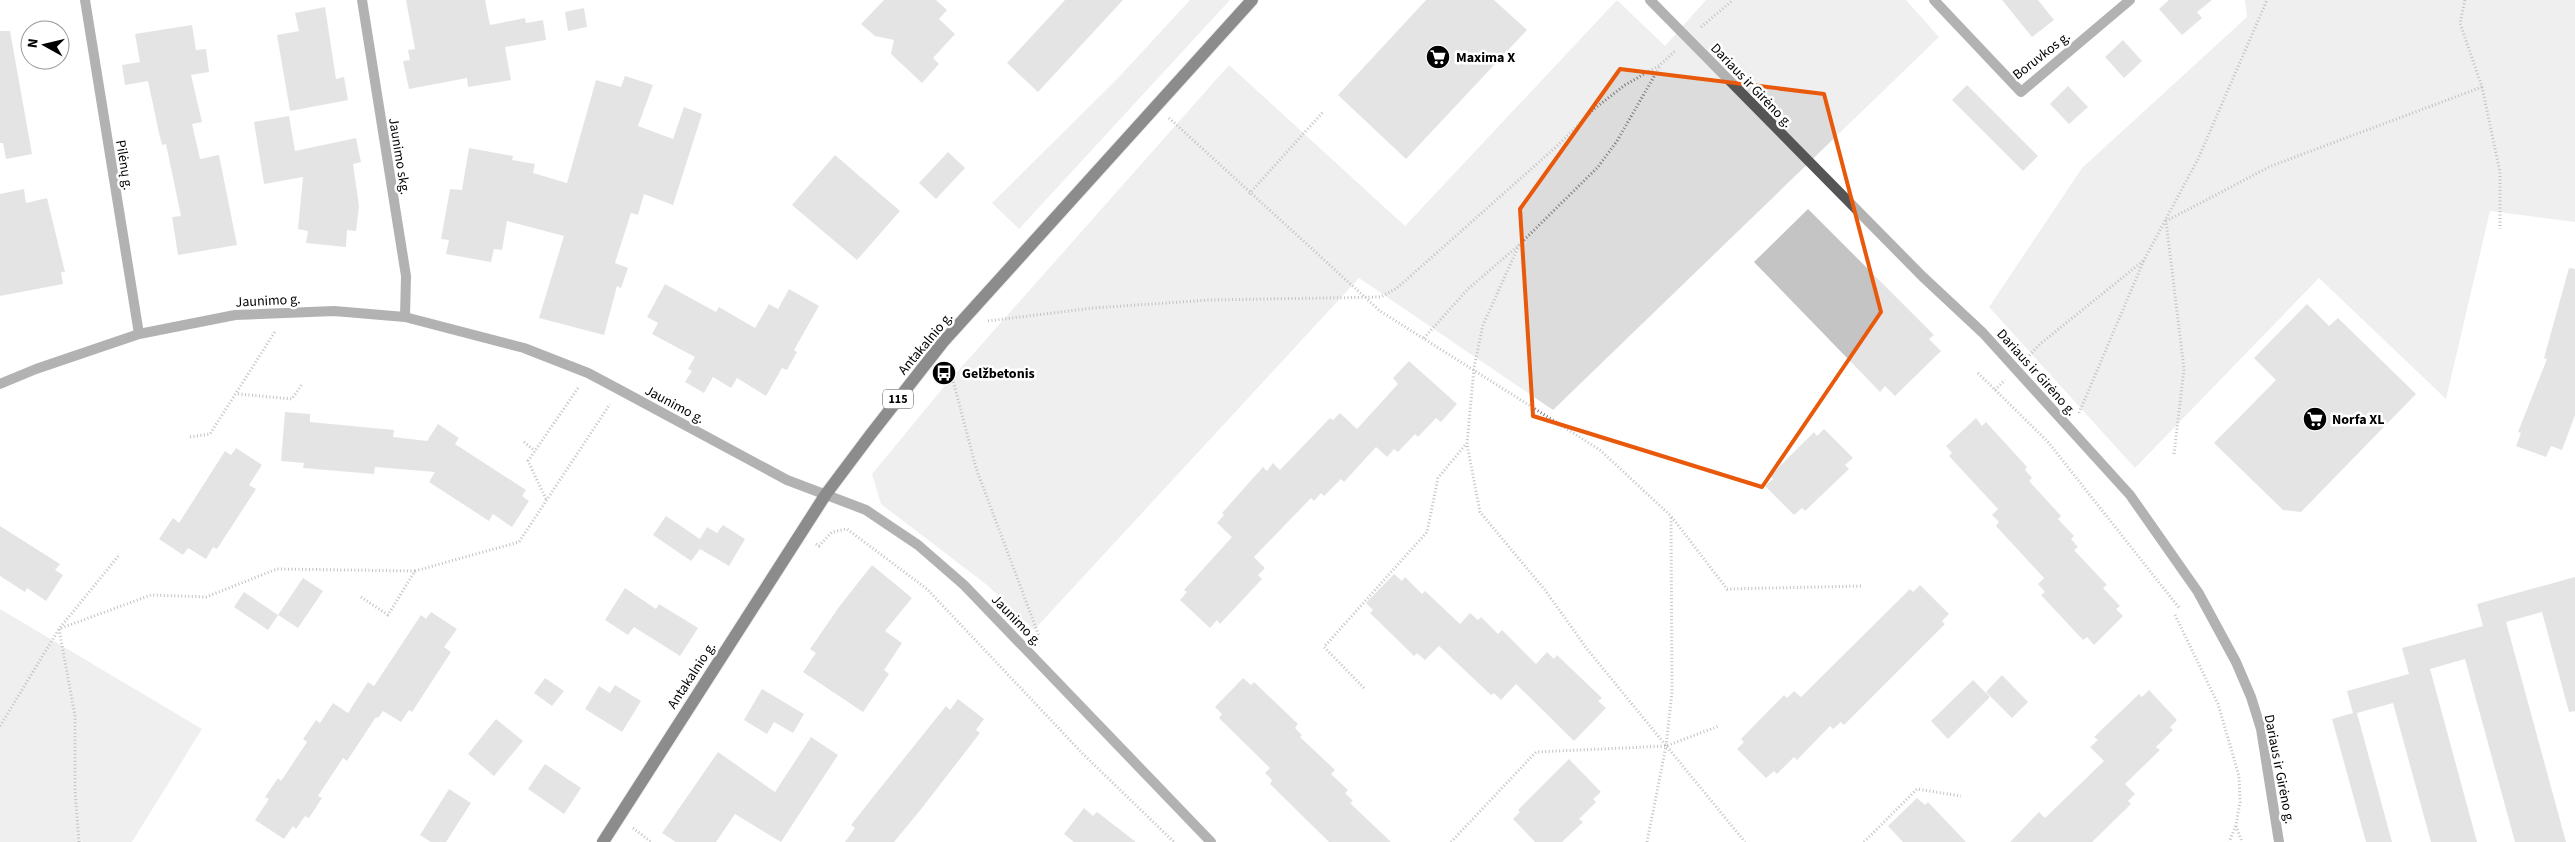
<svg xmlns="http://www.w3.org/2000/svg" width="2575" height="842" font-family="'Source Sans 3',sans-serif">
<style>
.green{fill:#dcdcdc}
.building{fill:#c4c4c4}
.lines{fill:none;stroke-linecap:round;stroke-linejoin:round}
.primary-casing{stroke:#dbdbdb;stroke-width:14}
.path{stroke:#777;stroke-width:3;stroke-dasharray:1 2.5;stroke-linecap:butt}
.minor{stroke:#555;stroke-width:10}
.primary{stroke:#000;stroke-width:12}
.marked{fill:none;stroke:#e8590c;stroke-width:4;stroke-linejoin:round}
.labels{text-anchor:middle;stroke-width:5;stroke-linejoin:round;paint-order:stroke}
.shield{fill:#fff;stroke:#4c4c4c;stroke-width:1}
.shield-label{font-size:12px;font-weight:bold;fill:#000}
.street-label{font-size:14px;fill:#000;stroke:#fff}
.poi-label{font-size:14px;font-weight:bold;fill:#000;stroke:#fff;text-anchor:start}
</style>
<rect width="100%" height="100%" fill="#fff"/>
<!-- green -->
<path class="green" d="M1190 0H1230L1019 229 992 203 1119 77Z
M1617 0 1665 46 1706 0H1906L1939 37 1553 410 1359 278 1034 630 987 585 881 504 872 474 943 388 1229 65 1405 226Z
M2245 0H2575V222L2490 211 2446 399 2319 278 2135 468 1989 307 2082 168 2247 17Z
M0 609 202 729 132 842H0Z"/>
<!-- building -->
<path class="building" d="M406 0H485L490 25 525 18 526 23 543 20 546 40 505 47 511 80 468 87 467 78 409 89 403 61 410 60 408 50 415 49Z
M884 0H936L947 10 939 19 955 34 933 58 939 64 922 83 891 54 894 40 875 36 861 24Z
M1065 0H1123L1038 92 1007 63Z
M1426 0H1494L1527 30 1406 159 1338 95Z
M2002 0H2038L2054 20 2032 37Z
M2169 0H2212L2197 12 2202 18 2182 35 2159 9Z
M325 7 336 79 344 77 348 100 290 111 277 35 299 31 295 13Z
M584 8 587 27 568 31 565 12Z
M192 25 196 50 206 49 209 72 191 75 202 122 192 124 200 159 219 155 237 245 178 255 172 217 181 216 166 144 162 145 159 133 148 81 125 85 122 65 140 62 135 34Z
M0 31H10L32 154 6 159 3 143H0Z
M2123 40 2142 61 2124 78 2105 57Z
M625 76 653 85 638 126 673 139 684 107 702 114 673 205 644 194 638 215 631 213 615 263 628 268 621 288 617 286 604 335 539 318 564 236 507 221 502 250 494 249 491 262 446 254 449 240 441 239 450 189 462 190 469 148 513 156 512 160 535 164 533 173 567 183 596 80 621 87Z
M1967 85 2038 156 2023 171 1952 100Z
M2068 86 2088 107 2069 124 2050 104Z
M289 116 295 151 356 138 361 162 353 164 359 206 356 231 347 230 346 247 306 243 308 231 298 229 303 177 264 184 254 122Z
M948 152 965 168 936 199 919 183Z
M835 155 900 211 857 260 792 205Z
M24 189 26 203 47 198 65 272H61L63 284 0 296V194Z
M1808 209 1934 335 1929 339 1941 351 1895 396 1885 386 1880 392 1754 262Z
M2569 268 2575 269V415L2562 450 2551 446 2546 457 2516 446 2521 433 2518 432 2547 359 2544 358Z
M665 284 716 312 719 307 755 328 769 304 778 309 789 289 819 306 794 350 797 352 787 370 782 368 766 396 737 378 731 388 713 377 704 393 685 382 692 371 688 369 695 357 652 334 658 323 647 317Z
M2307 304 2329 326 2338 318 2416 394 2301 512 2283 510 2214 443 2276 380 2254 358Z
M1409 361 1457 404 1441 422 1436 418 1418 437 1415 434 1398 452 1394 449 1387 457 1376 447 1344 482 1341 479 1324 496 1321 493 1314 501 1311 498 1254 557 1265 568 1258 575 1262 579 1220 624 1217 620 1210 628 1180 600 1187 592 1184 590 1232 537 1217 523 1224 515 1222 513 1263 467 1267 471 1273 463 1280 470 1330 418 1333 420 1340 413 1357 429 1398 384 1393 378Z
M285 412 310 414V422L394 430 393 437 427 441 438 424 459 438 455 444 526 490 522 496 529 501 512 527 493 514 489 521 429 482 435 472 375 467 374 474 303 468 304 463 281 461Z
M1976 418 1982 426 1986 422 2027 467 2025 470 2032 478 2029 481 2061 516 2058 519 2074 536 2071 539 2078 547 2074 550 2107 585 2103 588 2120 606 2116 609 2123 616 2094 645 2087 637 2083 640 2041 595 2045 592 2038 584 2044 578 1996 526 1999 522 1992 515 1998 509 1949 456 1952 453 1946 446Z
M1824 429 1853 458 1845 465 1849 469 1805 511 1802 508 1794 515 1765 486 1773 479 1770 476 1814 432 1817 436Z
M236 448 262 465 249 485 256 489 217 549 213 547 206 559 188 548 183 555 159 539 173 518 179 523 225 451 231 455Z
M666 516 700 539 707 527 717 533 723 525 745 539 729 566 700 549 691 561 653 535Z
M0 526 60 564 55 570 63 575 46 601 27 588 25 592 0 576Z
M872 565 912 598 885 631 902 643 884 670 889 674 863 712 803 672 816 653 810 649 839 607Z
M1394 574 1402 581 1405 577 1422 594 1425 591 1460 624 1470 613 1478 620 1481 617 1498 634 1502 630 1536 664 1547 652 1554 659 1557 655 1602 698 1598 701 1606 708 1574 741 1516 684 1501 700 1494 693 1491 695 1439 646 1425 660 1417 653 1414 656 1370 613 1373 610 1366 603Z
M2575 577V711L2569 712 2542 612 2506 622 2566 842H2515L2465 659 2430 669 2477 842H2431L2393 703 2357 713 2392 842H2366L2332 719 2353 713 2347 691 2409 674 2402 648 2483 626 2477 604Z
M303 578 323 591 298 628 278 615Z
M1920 585 1949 614 1942 621 1945 624 1844 725 1841 722 1833 729 1830 726 1797 760 1794 757 1777 774 1774 771 1766 778 1737 749 1744 742 1741 739 1784 695 1787 698 1794 691 1801 697 1910 589 1913 592Z
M625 588 656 609 659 604 698 628 680 656 634 627 628 635 605 620Z
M244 592 278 615 268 630 234 607Z
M431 612 457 629 444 647 451 652 412 712 409 710 401 722 383 711 378 718 376 717 347 761 343 758 318 796 322 798 309 818 305 816 296 829 293 826 284 839 255 820 269 799 265 797 278 778 281 781 307 742 303 739 316 720 320 723 333 703 348 713 368 682 374 686 421 615 426 619Z
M2002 675 2028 702 2012 718 1986 692Z
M545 678 564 691 552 706 534 693Z
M1243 678 1251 685 1254 682 1298 724 1295 728 1302 735 1300 737 1335 770 1331 774 1348 790 1345 793 1353 801 1350 803 1391 842H1329L1270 784 1272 780 1265 773 1270 768 1219 718 1222 714 1215 707Z
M1973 680 1990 697 1948 739 1931 721Z
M615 685 641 701 622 732 585 709 599 686 610 693Z
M762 689 804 714 793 733 774 722 767 734 744 720Z
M2149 690 2177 720 2170 727 2173 730 2156 747 2160 750 2125 784 2135 794 2128 801 2131 804 2092 842H2010L2039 812 2045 818 2104 761 2090 747 2098 740 2094 737 2139 694 2142 697Z
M958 699 984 719 976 730 980 733 922 808 894 842H845L855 828 851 825 873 797 946 706 950 710Z
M496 719 523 741 494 776 468 754Z
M811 737 838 755 781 842 735 814 716 842H676L662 833 718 752 775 792Z
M1569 759 1601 792 1593 799 1596 802 1579 819 1583 822 1562 842H1535L1513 819 1520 812 1518 810Z
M545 764 581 788 564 814 528 789Z
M449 789 471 803 446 842H431L420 835Z
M1917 798 1925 805 1928 802 1966 842H1903L1888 826Z
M1084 808 1093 816 1097 812 1136 842H1074L1064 834Z"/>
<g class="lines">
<!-- primary casing -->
<g class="primary-casing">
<path id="primary" d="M603 842 826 494 871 434 943 342 1252 0"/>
</g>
<!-- path -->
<path class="path" d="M2465 0 2460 23 2482 87 2500 172V229
M1701 27 1733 0
M1169 118 1380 311 1600 450 1671 516 1727 589 1863 586
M1249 194 1323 112
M1519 245 1483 325 1474 368 1467 444 1480 512 1545 590 1587 649 1745 842
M988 321 1093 308 1209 300 1381 297 1397 288 1556 147 1594 109 1625 85 1660 65 1676 50
M1424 338 1468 289 1519 245 1598 167 1617 141 1660 66
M2027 358 2040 344 2143 261
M949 365 976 468 1039 636
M1978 373 2048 442 2180 609
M1995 390 2005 380
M238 394 292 399 302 384
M2079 413 2144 260 2198 159 2267 0
M190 437 210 434 276 330
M524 442 535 451
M2174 454 2184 369 2166 221 2271 166 2482 87
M546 499 528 461 578 388
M816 544 819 546 832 532 847 529 927 589 1083 754 1174 842
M361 597 388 615 415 571 519 542 610 404
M2175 615 2218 704 2239 776 2240 802 2236 825 2229 842
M1364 688 1324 647 1427 532 1438 478 1466 444
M0 726 59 629 120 554
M2236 826 2242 842
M633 828 651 842
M79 842 75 790V716L59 629 151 595 206 597 277 569 415 571
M1451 842 1536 752 1666 746 1719 726
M1647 842 1666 746 1672 692 1671 516
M1864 842 1917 789 1961 796"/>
<!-- minor -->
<path class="minor" d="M85 0 139 334
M362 0 406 276 405 317
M1650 0 1922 276 1983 333 2130 495 2198 592 2236 662 2251 697 2261 729 2279 842
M1934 0 2021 92 2130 0
M0 384 36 369 139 334 235 315 334 311 405 317 524 348 588 373 620 390 787 480 866 510 918 545 964 585 1211 842"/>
<!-- primary -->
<use href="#primary" class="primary"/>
</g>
<!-- marked area -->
<path d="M0 0H2575V842H0ZM1620 69 1824 94 1881 312 1762 487 1533 416 1520 209Z" fill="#fff" fill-opacity=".55" fill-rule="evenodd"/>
<path class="marked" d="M1620 69 1824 94 1881 312 1762 487 1533 416 1520 209Z"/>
<!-- icons -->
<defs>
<g id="supermarket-disc" transform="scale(1.25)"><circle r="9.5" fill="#000" stroke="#fff"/><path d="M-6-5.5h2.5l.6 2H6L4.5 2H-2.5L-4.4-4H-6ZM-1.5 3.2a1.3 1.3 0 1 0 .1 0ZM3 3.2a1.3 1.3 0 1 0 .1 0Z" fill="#fff"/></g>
<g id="bus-disc" transform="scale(1.25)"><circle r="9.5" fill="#000" stroke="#fff"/><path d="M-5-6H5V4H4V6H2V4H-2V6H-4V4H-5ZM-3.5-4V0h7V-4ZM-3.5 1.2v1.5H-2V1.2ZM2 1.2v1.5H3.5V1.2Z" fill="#fff"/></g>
</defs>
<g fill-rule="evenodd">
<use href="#supermarket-disc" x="1438" y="57"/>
<use href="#bus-disc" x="944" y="373"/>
<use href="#supermarket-disc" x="2315" y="419"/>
</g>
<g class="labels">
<!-- shield labels -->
<rect class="shield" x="883" y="389.5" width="30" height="19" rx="4"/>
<g class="shield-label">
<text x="898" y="403">115</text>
</g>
<!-- street labels -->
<g class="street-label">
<text transform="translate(2041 55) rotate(-38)" y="5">Boruvkos g.</text>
<text transform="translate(1752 85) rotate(46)" y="5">Dariaus ir Girėno g.</text>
<text transform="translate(400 156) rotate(81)" y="5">Jaunimo skg.</text>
<text transform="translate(125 165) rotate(81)" y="5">Pilėnų g.</text>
<text transform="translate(268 300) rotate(-3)" y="5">Jaunimo g.</text>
<text transform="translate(925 343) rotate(-50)" y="5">Antakalnio g.</text>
<text transform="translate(2037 372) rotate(48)" y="5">Dariaus ir Girėno g.</text>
<text transform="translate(675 404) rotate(28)" y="5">Jaunimo g.</text>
<text transform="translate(1017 620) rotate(46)" y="5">Jaunimo g.</text>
<text transform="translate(691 675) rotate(-57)" y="5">Antakalnio g.</text>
<text transform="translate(2280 769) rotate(79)" y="5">Dariaus ir Girėno g.</text>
</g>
<!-- poi labels -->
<g class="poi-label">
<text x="1456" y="62">Maxima X</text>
<text x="962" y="378">Gelžbetonis</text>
<text x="2332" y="424">Norfa XL</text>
</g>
</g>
<!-- north arrow -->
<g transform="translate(45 45) rotate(278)"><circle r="24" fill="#ffffff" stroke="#999999"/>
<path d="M0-4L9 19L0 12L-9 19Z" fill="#000000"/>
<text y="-8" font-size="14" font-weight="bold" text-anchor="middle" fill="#000000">N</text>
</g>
</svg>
